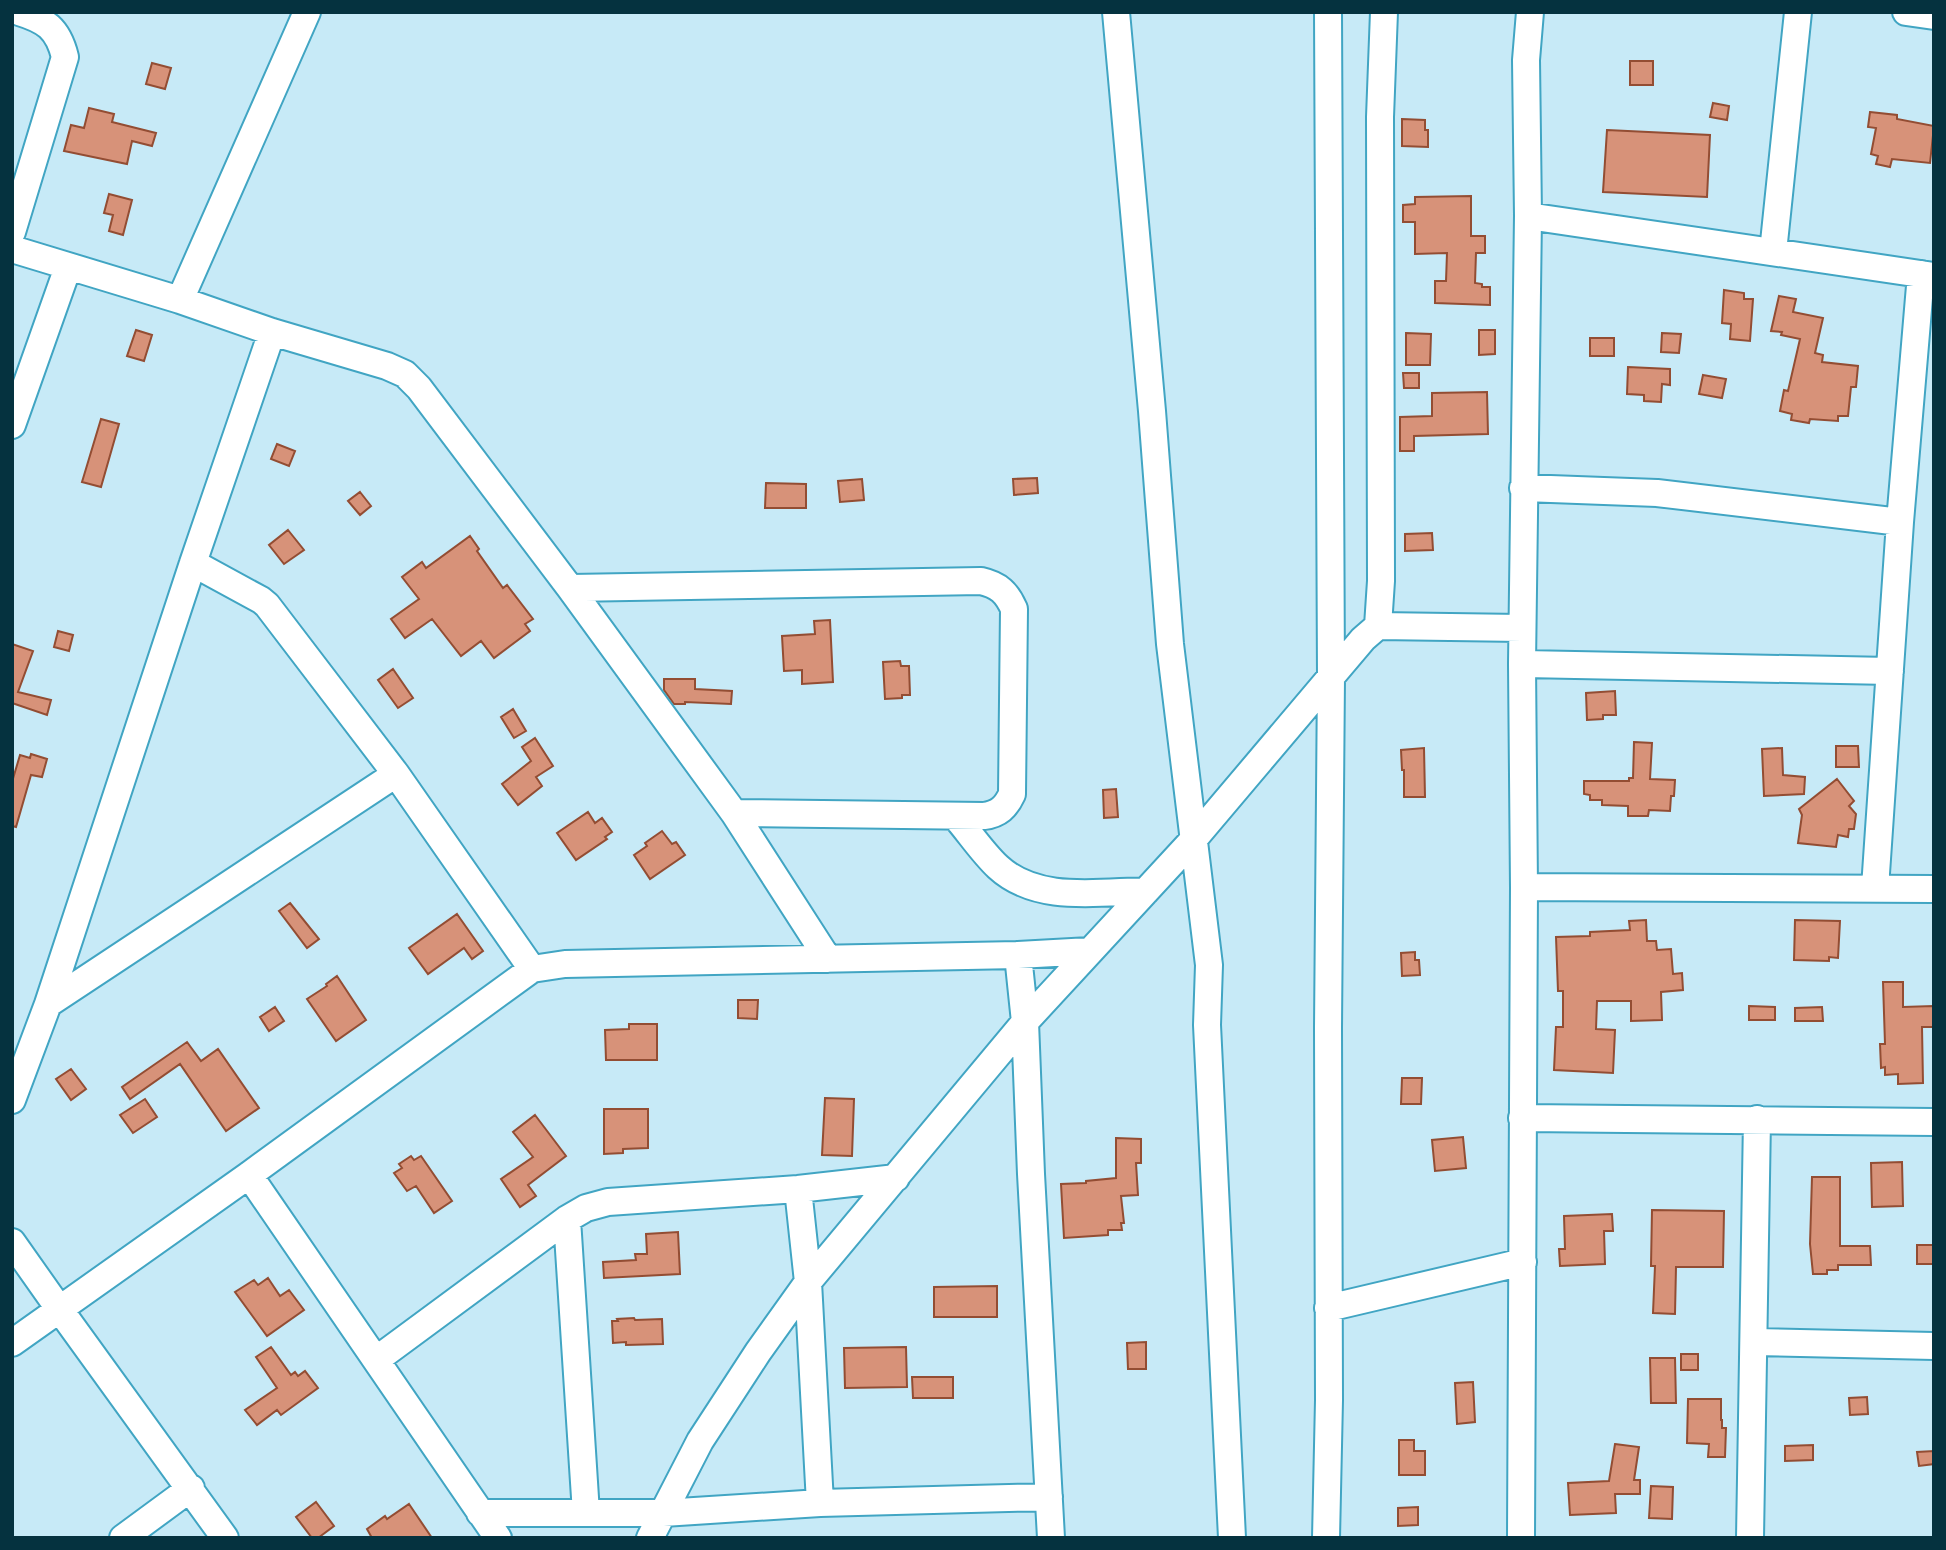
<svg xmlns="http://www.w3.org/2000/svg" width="1946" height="1550" font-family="'Fira Sans Condensed',sans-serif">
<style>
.building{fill:#d79279;stroke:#934d33;stroke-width:2}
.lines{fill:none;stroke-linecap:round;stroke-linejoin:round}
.minor-casing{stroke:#41a5c3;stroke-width:30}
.minor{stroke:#fff;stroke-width:26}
</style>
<rect width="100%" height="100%" fill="#c7eaf7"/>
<!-- building -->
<path class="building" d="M1630 61H1653V85H1630Z
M152 63 171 68 165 89 146 84Z
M1713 103 1729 106 1727 120 1710 117Z
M89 108 114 114 112 122 156 133 152 146 132 141 127 164 64 151 71 125 84 128Z
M1870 112 1897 115V119L1934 126 1930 163 1892 159 1890 167 1876 164 1878 156 1871 154 1876 128 1868 127Z
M1402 119 1425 120V130H1428V147L1402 146Z
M1607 130 1710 135 1707 197 1603 192Z
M109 194 132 200 123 235 109 231 113 215 104 213Z
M1471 196V236H1485V253H1476L1475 283 1482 284V287H1490V305L1435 303V281H1446L1447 253 1415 254V222H1403V205L1415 204V197Z
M1724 290 1744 293V299H1753L1750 341 1730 339 1731 324 1722 323Z
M1779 296 1796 299 1793 312 1823 318 1815 353 1823 355 1822 362 1858 366 1856 387H1851L1848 416H1838V421L1810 419 1809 423 1791 420 1792 414 1780 411 1784 390 1788 391 1800 339 1781 335 1782 332 1771 331Z
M136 330 152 335 144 361 127 356Z
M1479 330H1495V354L1479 355Z
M1406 333 1431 334 1430 365H1406Z
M1662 333 1681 334 1679 353 1661 352Z
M1590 338H1614V356H1590Z
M1628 367 1670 369V385L1662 384 1661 402 1644 401V395L1627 394Z
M1403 373H1419V388H1404Z
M1703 375 1726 379 1722 398 1699 394Z
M1487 392 1488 434 1414 436V451H1400V417L1432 416V393Z
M101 419 119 424 101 487 82 482Z
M277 444 295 451 289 466 271 459Z
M1037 478 1038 493 1014 495 1013 479Z
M862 479 864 500 840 502 838 481Z
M766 483 806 484V508H765Z
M360 492 371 506 360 515 348 501Z
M288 530 304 550 284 564 269 545Z
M1432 533 1433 550 1405 551V534Z
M470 536 479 549 477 551 503 588 507 585 533 619 525 624 530 631 494 658 481 641 461 656 432 619 405 638 391 619 419 599 402 577 422 562 426 568Z
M830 620 833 682 802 684V670L784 671 782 636 815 634 814 621Z
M58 631 73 635 69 651 54 647Z
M12 644 33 651 18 692 51 700 47 715 12 703Z
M900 661 901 666H909L910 695H902V698L885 699 883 662Z
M393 669 413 698 398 708 378 680Z
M664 679H695V689L732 691 731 704 685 702V704H674L664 690Z
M1615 691 1616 715H1603V719L1587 720 1586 693Z
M513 709 526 731 514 738 501 717Z
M535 738 553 766 536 777 542 786 518 805 502 784 531 761 522 747Z
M1634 742 1652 743 1650 779 1675 780 1674 796H1671L1670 811 1649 810 1648 816H1628V806L1602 805V800H1590V795L1584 794V781H1629V778H1633Z
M1836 746H1858L1859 767H1836Z
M1424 748 1425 797H1404V770H1402L1401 750Z
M1782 748 1783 775 1805 777 1804 794 1764 796 1762 749Z
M31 754 47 759 42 777 31 775 16 827 12 826V782L20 755 30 758Z
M1837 779 1854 801 1849 806 1856 814 1854 829H1849L1848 837 1838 835 1836 847 1798 843 1802 815 1799 809Z
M1116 789 1118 817 1104 818 1103 790Z
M588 812 595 823 602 818 612 832 605 837 607 839 576 860 557 833Z
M662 831 672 844 676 842 685 855 650 879 634 855 647 846 645 843Z
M290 903 319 939 307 948 279 911Z
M457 914 483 951 472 959 464 948 428 974 409 948Z
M1646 920 1647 941H1656L1657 950 1671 949 1673 974 1682 973 1683 990 1661 992 1662 1020 1631 1021V1001H1597L1596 1029 1615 1030 1613 1073 1554 1070 1556 1027H1563V991H1558L1556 937 1590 936V932L1630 930 1629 921Z
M1795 920 1840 921 1838 958 1829 957V961L1794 960Z
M1415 952V960H1419L1420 975 1402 976 1401 953Z
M337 976 366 1020 336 1041 307 999 327 986 326 984Z
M1883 982H1903V1007L1933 1006 1934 1027H1922L1923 1083 1898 1084V1074L1885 1075V1067L1881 1068 1880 1044H1885Z
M738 1000H758L757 1019 738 1018Z
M1749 1006 1775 1007V1020H1749Z
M275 1007 284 1021 269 1031 260 1017Z
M1822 1007 1823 1021H1795V1008Z
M629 1024H657V1060H606L605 1030 629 1029Z
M187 1042 201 1061 218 1049 259 1108 226 1131 180 1064 130 1099 122 1087Z
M71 1069 86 1089 71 1100 56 1079Z
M1402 1078H1422L1421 1104H1401Z
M825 1098 854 1099 852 1156 822 1155Z
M145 1099 157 1117 133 1133 120 1115Z
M604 1109H648V1148L623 1149V1153L604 1154Z
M535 1115 566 1156 528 1185 536 1196 520 1207 501 1179 533 1157 513 1132Z
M1463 1137 1466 1168 1435 1171 1432 1140Z
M1116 1138 1141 1139V1163H1136L1138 1195 1121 1196 1124 1223H1121L1122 1230H1108V1235L1064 1238 1061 1184 1086 1183V1181L1116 1178Z
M411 1156 414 1160 421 1156 452 1201 434 1213 416 1186 407 1191 394 1173 402 1168 399 1164Z
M1902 1162 1903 1206 1872 1207 1871 1163Z
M1812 1177H1840V1246H1870L1871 1265H1838V1270H1827V1274H1813L1810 1244Z
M1652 1210 1724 1211 1723 1267H1676L1675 1314 1653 1313 1655 1266H1651Z
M1612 1214 1613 1231H1604L1605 1264 1560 1266 1559 1249H1565L1564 1216Z
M678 1232 680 1274 604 1278 603 1262 636 1260 635 1254H647L646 1234Z
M1917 1245H1934V1264H1917Z
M268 1278 280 1296 289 1290 304 1310 267 1336 235 1292 254 1280 258 1285Z
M997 1286V1317H934V1287Z
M634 1318 635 1320 662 1319 663 1344 626 1345V1342L613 1343 612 1321H618L617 1319Z
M1146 1342V1369H1128L1127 1343Z
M271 1347 291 1375 295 1372 298 1376 305 1371 318 1388 281 1415 277 1410 257 1425 245 1410 277 1388 256 1357Z
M906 1347 907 1387 845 1388 844 1348Z
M1681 1354H1698V1370H1681Z
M1650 1358H1675L1676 1403H1651Z
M912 1377H953V1398H913Z
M1473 1382 1475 1422 1457 1424 1455 1383Z
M1867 1397 1868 1414 1850 1415 1849 1398Z
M1688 1399H1721V1420H1722V1428H1726L1725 1457H1708L1709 1444 1687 1443Z
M1399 1440H1414V1451H1425V1475H1399Z
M1615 1444 1639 1447 1634 1480H1640V1494H1615L1616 1513 1570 1515 1568 1483 1609 1481Z
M1813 1445V1460L1785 1461V1446Z
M1934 1451V1464L1919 1466 1917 1452Z
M1651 1486 1673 1487 1672 1519 1649 1518Z
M316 1502 334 1526 318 1538H312L296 1517Z
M409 1504 432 1538H372L367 1529 385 1516 387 1519Z
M1418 1507V1525L1398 1526V1508Z"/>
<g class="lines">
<!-- minor casing -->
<g class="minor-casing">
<path id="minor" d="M1116 12 1152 411 1170 644 1209 965 1207 1025 1232 1538
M1906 12 1934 16
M1528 216 1934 276
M12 232 65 57C58 28 45 20 19 12
M12 249 180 300 272 332 387 366 405 374 419 388 570 588 734 813 828 959
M1773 252 1798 12
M180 300 307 12
M12 425 68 267
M1523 488 1657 493 1900 522
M193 563 261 600 267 605 396 774 532 969
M570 588 981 581C999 585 1007 593 1014 609L1012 794C1006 807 999 814 984 816L734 813
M1378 626 1381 581 1380 117 1384 12
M1522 664 1890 671
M955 816C969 832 982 852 998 867 1037 903 1097 892 1146 891
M1524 887 1934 889
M1875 888 1900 522 1921 274
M1018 955 1025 1022 1031 1174 1051 1538
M48 1004 396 774
M12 1100 48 1004 193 563 272 332
M1522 1118 1934 1122
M249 1175 498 1538
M798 1189 808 1282 820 1503
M567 1219 586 1513
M12 1242 60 1310 225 1538
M1328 1308 1523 1262
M1754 1342 1934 1346
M12 1343 249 1175 532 969 565 964 1018 955 1090 951
M376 1360 567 1219 586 1208 608 1202 798 1189 896 1178
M480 1513H663L820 1503 1049 1497
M123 1538 191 1488
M650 1538 700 1441 758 1352 808 1282 1025 1022 1193 840 1363 639 1378 626 1522 628
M1326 1538 1329 1400 1328 1028 1331 677 1328 12
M1521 1538 1524 887 1522 664 1528 216 1526 60 1530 12
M1750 1538 1757 1119"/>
</g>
<!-- minor -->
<use href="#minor" class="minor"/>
</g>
<!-- border -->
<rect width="1946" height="1550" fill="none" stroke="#05323f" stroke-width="28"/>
</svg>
